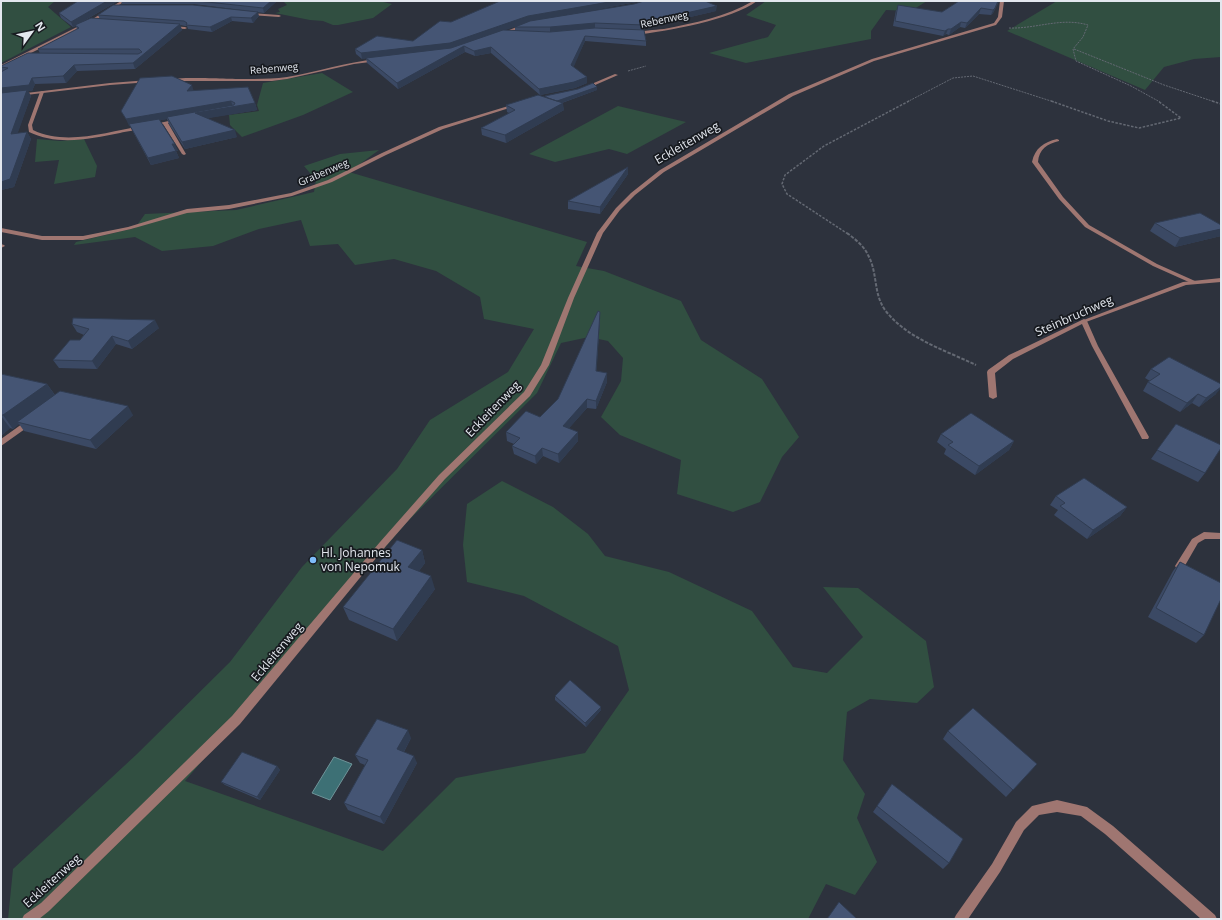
<svg xmlns="http://www.w3.org/2000/svg" width="1222" height="920" font-family="'Open Sans',sans-serif">
<style>
.green{fill:#314f41}
.water{fill:#3d7075;stroke:#6f9499}
.lines{fill:none;stroke-linecap:round;stroke-linejoin:round}
.path-far2{stroke:#646973;stroke-width:1;stroke-dasharray:2 1;stroke-linecap:butt}
.path-far1{stroke:#646973;stroke-width:1.5;stroke-dasharray:2.5 1.5;stroke-linecap:butt}
.path{stroke:#646973;stroke-width:2;stroke-dasharray:3.5 1.5;stroke-linecap:butt}
.service{fill:#9f7671;fill-rule:evenodd}
.minor{fill:#9f7671;fill-rule:evenodd}
.wall{fill:#3b4964}
.shaded-wall{fill:#303c51}
.building{fill:#455574;stroke:#303c51}
.poi-dot{fill:#7ebdf9;stroke:#171a1f;stroke-width:1.5}
.labels{text-anchor:middle;stroke-width:3.5;stroke-linejoin:round;paint-order:stroke}
.far-street-label{font-size:10px;fill:#e3e7ee;stroke:#171a1f}
.street-label{font-size:12px;fill:#e3e7ee;stroke:#171a1f}
.poi-label{font-size:12px;fill:#e3e7ee;stroke:#171a1f;text-anchor:start}
</style>
<rect width="100%" height="100%" fill="#2d323d"/>
<!-- green -->
<path class="green" d="M1 1H55L48 7 71 27 1 63Z
M283 1H379L392 4 373 18 338 25H333L323 21 310 20 275 13 280 12 278 9 287 5Z
M766 1H927L911 11 886 10 871 31V39L746 63 709 53 768 37 776 25 746 15Z
M1057 1H1221V57L1194 59 1164 67 1145 90 1007 31Z
M322 73 353 92 303 115 242 137 230 125 229 115 259 111 257 105 263 83Z
M618 106 686 122 627 154 609 149 555 162 529 154Z
M37 139 60 141 84 139 97 166 95 177 54 184 59 160 35 162Z
M379 150 349 172 587 242 576 266 604 271 681 301 701 340 762 379 799 437 782 457 760 502 733 512 677 494 681 460 620 435 601 417 621 381 623 358 608 341 589 337 561 343 537 393 407 522 185 781 383 851 456 778 585 753 629 690 618 646 524 596 467 582 463 545 467 504 502 481 553 507 588 534 605 556 669 572 752 611 793 667 827 673 863 637 823 587 858 588 926 641 934 687 917 703 870 699 847 712 843 760 865 794 857 818 877 862 855 895 826 884 808 919H8L13 869 137 754 230 662 302 567 397 469 430 420 508 372 534 329 484 319 480 297 436 271 394 259 355 265 338 244 310 246 301 220 259 229 213 246 162 251 135 237 74 245 76 242 135 228 145 214 236 210 314 192 316 180 304 166 340 154Z"/>
<!-- water -->
<path class="water" d="M334 757 352 764 330 800 312 793Z"/>
<g class="lines">
<!-- path-far2 -->
<path class="path-far2" d="M1009 28C1036 29 1061 17 1088 25L1083 37 1073 49 1076 61 1131 86 1160 102
M1074 49 1164 85 1215 102
M628 71 646 66
M907 102 953 78 973 76 1054 102"/>
<!-- path-far1 -->
<path class="path-far1" d="M1051 101 1108 121 1139 128 1181 118 1158 101
M1212 101 1221 104
M848 234 787 194 782 184 785 175 824 146 909 101"/>
<!-- path -->
<path class="path" d="M847 233C855 239 864 246 868 255 878 273 873 293 885 310 907 339 945 350 976 365"/>
<!-- service -->
<path class="service" d="M250 13 279 15 281 16 279 17 249 15Z
M169 26 185 27 187 28 185 29 170 28Z
M42 91 44 92 32 125 33 130C66 146 107 132 141 126L143 127C137 131 127 131 120 133 90 139 58 146 29 132L28 125 40 92Z
M178 119H180V121L168 123 186 154 184 155 182 154 163 124 152 126 150 125Z
M1057 139 1059 140V141C1047 144 1039 149 1038 162L1063 197 1089 225 1157 264 1195 281V283H1191L1153 266 1085 227 1059 199 1032 162C1035 148 1044 142 1057 139Z
M1 244 4 245 5 246 1 248Z
M1084 319 1087 321 1098 346 1149 437 1148 439H1142L1141 437 1092 346 1082 324 1013 359 995 373 997 397 993 399 989 397 987 372 988 370 1009 355Z
M29 419 33 422 32 424 1 446V439Z
M1204 532 1221 533V539H1205L1198 543 1183 569 1180 570 1177 569 1175 566 1192 539Z
M1057 800 1087 807 1113 826 1215 915 1217 919H1201L1105 834 1081 816 1057 812 1039 815 1024 830 1000 872 968 919H954L956 915 992 864 1016 822 1032 806Z"/>
<!-- minor -->
<path class="minor" d="M121 1H125L93 22 1 68V65L91 20Z
M753 1H757C732 20 667 31 635 35L633 34C642 30 654 30 664 29 694 23 726 17 753 1Z
M1000 1H1004L1002 17 996 25 874 61 793 96 664 172 635 195 620 210 603 233 574 298 549 365 530 396 445 479 386 546 240 724 49 911 39 919H22L24 915 41 903 232 716 380 542 439 475 524 392 541 365 568 298 597 233 616 208 631 193 660 170 789 94 872 59 994 23 998 17Z
M524 24 527 25 500 36 497 35Z
M377 59 378 61 354 64 287 79 272 81H170L168 80C177 76 230 79 244 79 258 79 273 79 287 77 317 72 346 62 377 59Z
M615 74 618 75 586 89 582 88Z
M149 80 151 81 150 82 110 85 1 98V96L110 83Z
M515 104 519 105 443 129 386 155 332 182 292 196 229 209 187 213 131 229 83 240H42L1 232V228L42 236H83L128 227 187 209 229 205 291 193 328 180 382 153 439 127Z
M1221 278V282L1186 285 1086 322 1084 323 1081 321 1183 282Z"/>
</g>
<!-- wall -->
<path class="wall" d="M78 1H118L82 22 100 19 98 15 259 16 253 23 232 21 212 32 188 29 187 26H185L180 25 182 30 135 69 77 71 66 83 35 84 32 91H28L31 96 17 134 27 132 31 139 14 187 1 190V66L40 54 38 49 77 30 76 26 73 27 61 18 59 13Z
M121 1H277L264 13 194 4H122Z
M642 1 529 22 504 30 515 31V27L716 11 643 28V30L646 41V46L585 41 573 66 587 83 575 88 540 95 491 53 475 56 465 52 398 89 367 63 366 58 362 59 356 54 355 49 413 41 451 22Z
M959 1H999L993 13 991 15 979 14 965 28 960 27 949 35 946 34 943 36 893 26 896 10 942 12Z
M597 90 562 103 564 110 506 143 482 135 481 128 509 113 507 112 506 105 545 97V96Z
M194 91 255 103 257 110 207 118 237 137 185 149 169 124 167 119 160 120 178 151H176L179 158 151 165 130 126 125 117 121 111Z
M628 167V174L600 214 568 209V201Z
M1155 223 1221 236 1175 247 1150 231Z
M600 312V320L596 371 607 373V382L596 409 587 408 569 428 578 441 559 463 543 456 536 464 514 454 512 446 514 444 507 441 506 432 540 417 558 399Z
M72 324 159 328 132 349 116 344 97 369 59 368 53 360 80 340 84 335 77 332Z
M1151 369 1216 394 1199 407 1192 403 1180 412 1143 391 1148 382 1150 381 1145 378Z
M1 374 47 384 55 395 133 415 96 449 24 431 19 424 13 429 10 428 1 436Z
M1176 424 1205 473 1198 482 1151 459Z
M941 434 1014 441 1009 450 975 475 944 454 946 449 937 442Z
M1056 496 1127 507 1120 516 1087 539 1054 515 1058 510 1050 505Z
M422 550 425 563 419 571 435 589 397 641 349 620 343 607Z
M1180 562 1204 635 1196 643 1148 617 1173 571Z
M555 696 601 707V710L586 727 555 700Z
M948 731 1037 764 1006 797 943 739Z
M411 738 404 752 417 763 384 824 348 810 344 803 365 765 360 763 355 755Z
M277 766 280 770 260 800 225 785 221 782Z
M892 784 949 863 943 869 873 812Z"/>
<!-- shaded-wall -->
<path class="shaded-wall" d="M107 1H118L73 27 71 22Z
M271 1H277L264 13 263 8Z
M615 1H642L529 22 451 49 362 59 361 53 528 16Z
M998 1H999L993 13 991 15 993 10Z
M717 6 716 11 643 28 642 23Z
M981 8 979 14 965 28 967 23Z
M258 12 259 16 253 23 251 18Z
M231 17 232 21 212 32 210 27Z
M961 22 960 27 949 35 951 29Z
M595 23V28L550 32V27Z
M180 24 182 30 135 69 133 63Z
M948 29 946 34 943 36 945 31Z
M585 36V41L572 71 571 65Z
M464 46 465 52 398 89 397 83Z
M491 47V53L475 56 474 51Z
M74 65 77 71 66 83 63 76Z
M587 77V83L575 88 540 95 539 89Z
M32 78 35 84 32 91H28L31 96 15 141 11 134 1 95V88Z
M192 85 194 92 187 91Z
M597 87V90L553 106V102Z
M231 101 233 107 255 103 257 110 198 120 167 117V119L129 126 126 119Z
M563 103 564 110 506 143 505 135Z
M235 130 237 137 185 149 182 142Z
M27 132 31 139 14 187 1 190V182Z
M172 144H175L178 151H176L179 158 151 165 148 158Z
M628 167V174L600 214V207Z
M1221 229V236L1175 247 1180 238Z
M600 312V320L596 380V371Z
M155 320 159 328 132 349 128 341Z
M112 336 116 344 97 369 92 361Z
M607 373V382L596 409V401Z
M47 384 56 397 17 422 19 424 13 429 3 415Z
M1221 387V388L1216 394 1199 407 1206 398Z
M1198 394 1192 403 1180 412 1187 403Z
M587 399V408L563 435V426Z
M128 406 133 415 96 449 90 440Z
M1 416 10 428 1 436Z
M578 432V441L559 463 558 454Z
M1014 441 1009 450 975 475 979 466Z
M542 448 543 456 536 464 535 456Z
M1127 507 1120 516 1087 539 1093 530Z
M422 550 425 563 412 580 408 567Z
M431 576 435 589 397 641 393 629Z
M601 707V710L586 727 585 723Z
M408 730 411 738 401 757 397 749Z
M414 756 417 763 384 824 380 817Z
M277 766 280 770 260 800 257 797Z"/>
<!-- building -->
<path class="building" d="M78 1H107L71 22 59 13Z
M198 1H271L263 8Z
M500 1H615L528 16 450 43 361 53 355 49 377 36 413 41 440 21 451 22Z
M644 1H705L717 6 642 23 643 25 595 23 550 27H515L530 21 634 4Z
M959 1H998L995 8 993 10 981 8 967 23 961 22 951 29H948L945 31 895 21 898 5 942 12Z
M113 5H193L258 12 251 18 231 17 210 27 186 25 187 23 184 21 98 15Z
M91 18 180 24 133 63 74 65 63 76 32 78 29 85 1 88V72L8 68 1 67V66L28 53 138 54 142 52 139 49H38L79 28 75 25Z
M595 28 644 30 646 41 585 36 571 65 587 77 574 82 539 89 491 47 474 51 464 46 397 83 366 58 451 48 503 30 550 32Z
M172 76 192 85 187 91 248 87 255 103 195 113 235 130 182 142 167 117 234 105 235 103 231 101 126 119 121 111 140 78Z
M593 83 597 87 557 101 548 98 545 96 578 89Z
M27 90 11 134 27 132 10 179 1 182V93Z
M538 95 563 103 505 135 481 128 515 110 506 105Z
M159 119 175 144H172L176 151 148 158 129 124Z
M628 167 600 207 568 201Z
M1200 213 1221 225V229L1180 238 1155 223Z
M598 311 600 312 596 371 607 373 596 401 587 399 563 426 578 432 558 454 542 448 535 456 512 446 520 438 506 432 526 411 540 417 558 399Z
M73 318 155 320 128 341 112 336 92 361 53 360 70 340H80L89 329 72 324Z
M1169 357 1221 384V387L1206 398 1198 394 1187 403 1148 382 1160 374 1151 369Z
M1 374 47 384 3 415H1Z
M60 391 128 406 90 440 17 422Z
M971 413 1014 441 979 466 948 445 953 442 941 434Z
M1176 424 1221 445V448L1205 473 1157 450Z
M1084 478 1127 507 1093 530 1060 506 1065 503 1056 496Z
M397 540 422 550 408 567 431 576 393 629 343 607Z
M1180 562 1221 583V599L1204 635 1156 608Z
M570 680 601 707 585 723 555 696Z
M973 708 1037 764 1013 790 948 731Z
M377 719 408 730 397 749 414 756 380 817 344 803 368 760 355 755Z
M242 752 277 766 257 797 221 782Z
M892 784 963 839 949 863 877 806Z
M839 902 857 919H827Z"/>
<!-- markers -->
<circle class="poi-dot" cx="313" cy="560" r="4"/>
<g class="labels">
<!-- far-street labels -->
<g class="far-street-label">
<text transform="translate(664 19) rotate(-12)" y="4">Rebenweg</text>
<text transform="translate(274 68) rotate(-5)" y="4">Rebenweg</text>
<text transform="translate(323 172) rotate(-23)" y="4">Grabenweg</text>
</g>
<!-- street labels -->
<g class="street-label">
<text transform="translate(687 143) rotate(-30)" y="4">Eckleitenweg</text>
<text transform="translate(1074 316) rotate(-24)" y="4">Steinbruchweg</text>
<text transform="translate(493 409) rotate(-46)" y="4">Eckleitenweg</text>
<text transform="translate(277 652) rotate(-50)" y="4">Eckleitenweg</text>
<text transform="translate(52 881) rotate(-42)" y="4">Eckleitenweg</text>
</g>
<!-- poi labels -->
<g class="poi-label">
<text x="321" y="557">Hl. Johannes<tspan x="321" dy="14">von Nepomuk</tspan></text>
</g>
</g>
<!-- border -->
<rect width="1222" height="920" fill="none" stroke="#e3e7ee" stroke-width="4"/>
<!-- north arrow -->
<g transform="translate(32 32) rotate(57)" stroke="#171a1f" stroke-width="3" paint-order="stroke">
<path d="M0-3L7 15L0 10L-7 15Z" fill="#e3e7ee"/>
<text y="-6" font-size="11" font-weight="bold" text-anchor="middle" fill="#e3e7ee">N</text>
</g>
</svg>
